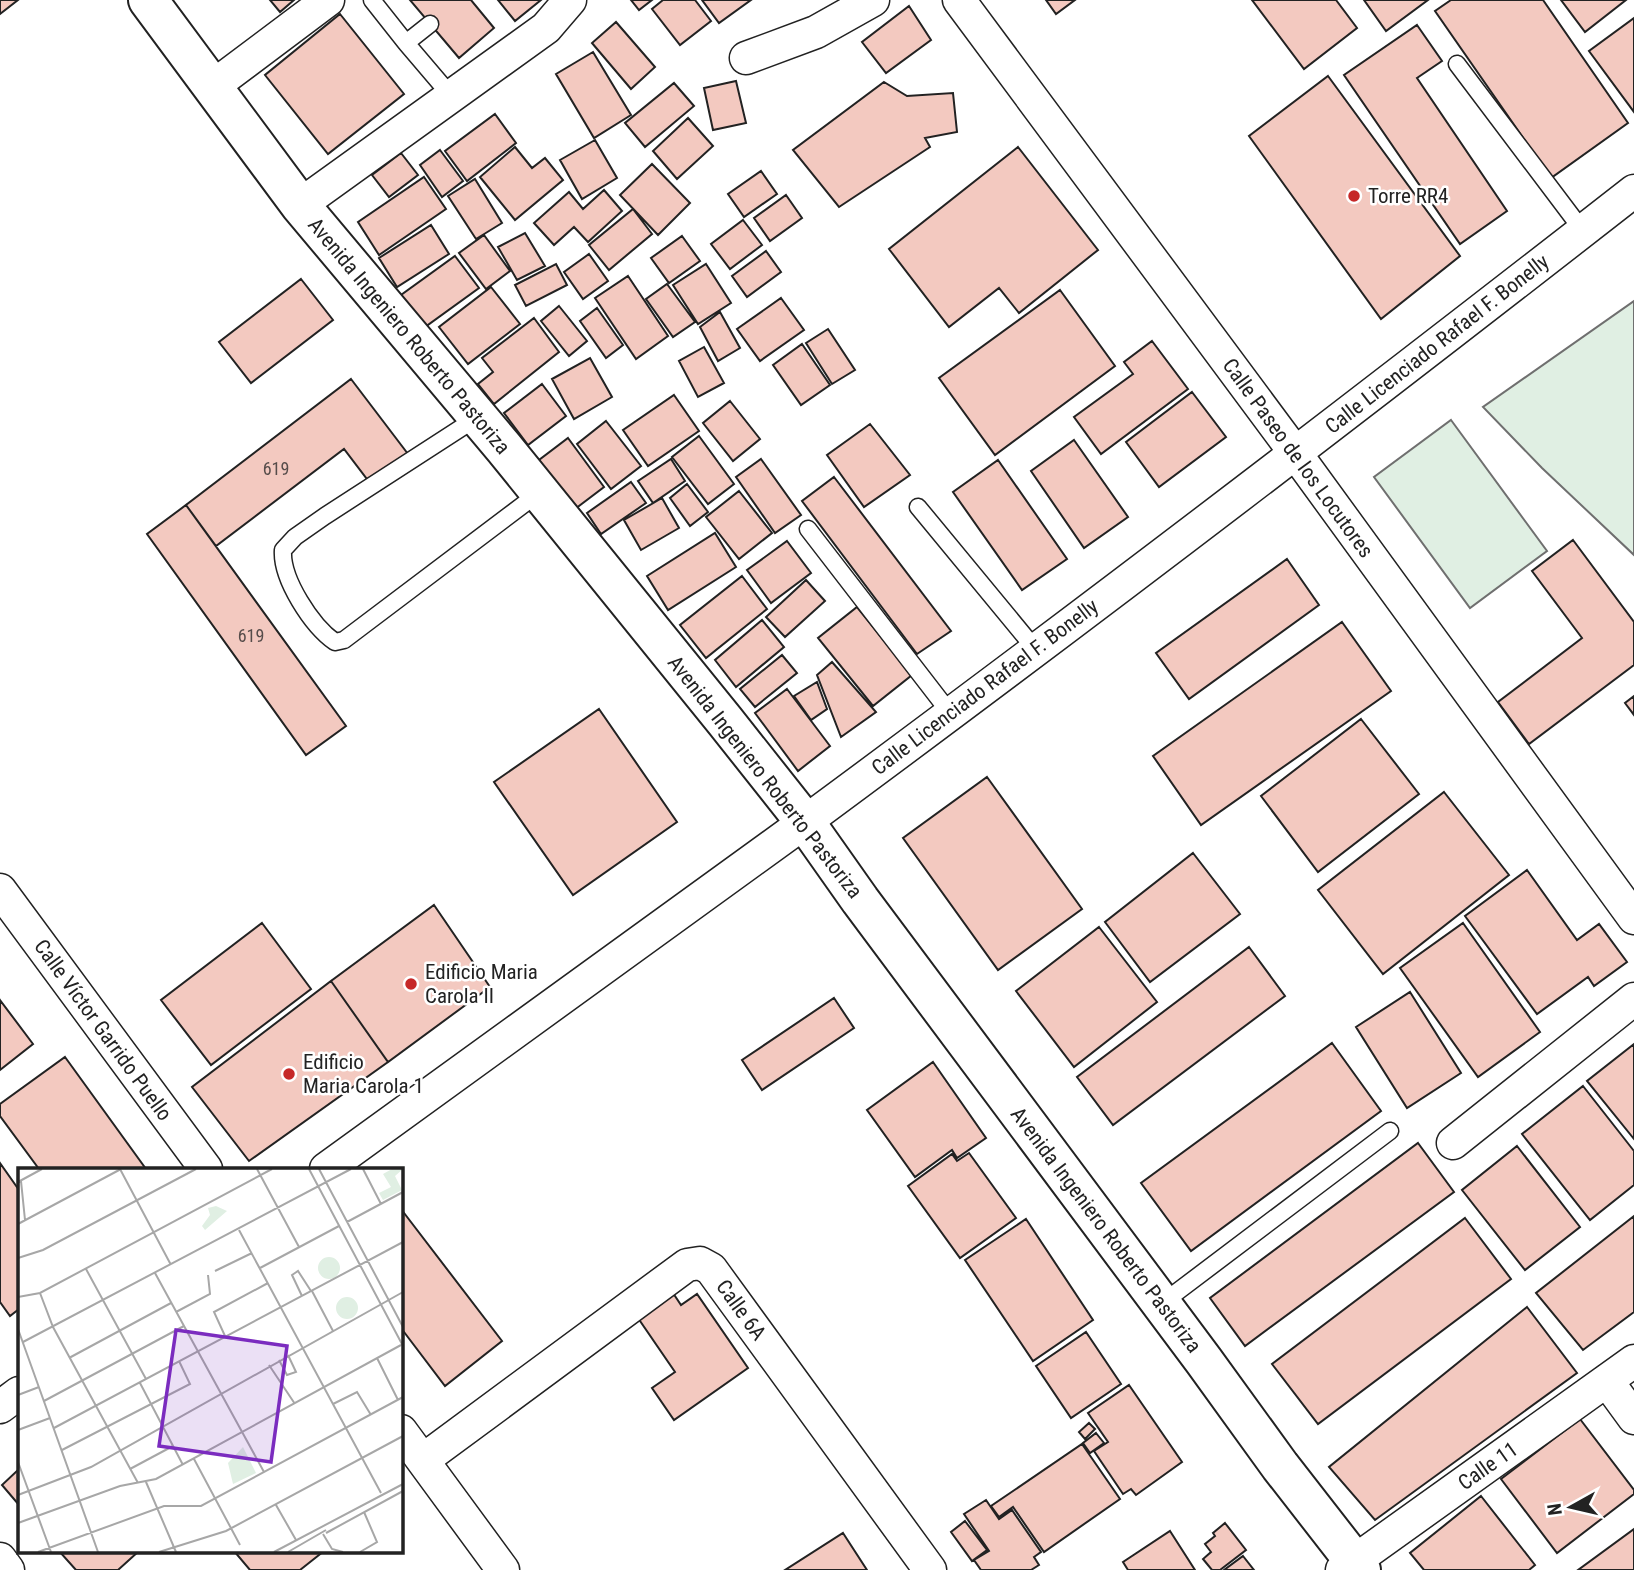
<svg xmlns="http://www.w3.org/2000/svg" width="1634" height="1570" font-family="'Roboto Condensed',sans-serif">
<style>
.green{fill:#e0efe3;stroke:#6f6f6f;stroke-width:2}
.building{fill:#f3c9c0;stroke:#222;stroke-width:2}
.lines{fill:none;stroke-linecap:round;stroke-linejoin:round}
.lane-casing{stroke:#222;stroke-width:19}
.street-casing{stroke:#222;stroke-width:35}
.secondary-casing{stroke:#222;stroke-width:42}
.lane{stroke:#fff;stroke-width:16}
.street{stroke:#fff;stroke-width:32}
.secondary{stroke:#fff;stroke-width:38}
.poi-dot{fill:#c62828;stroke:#fff;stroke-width:2.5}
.labels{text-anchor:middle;stroke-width:5;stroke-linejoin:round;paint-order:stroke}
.number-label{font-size:18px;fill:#564c4a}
.poi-label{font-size:21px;fill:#222;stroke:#fff;text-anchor:start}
.street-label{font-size:21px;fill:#222;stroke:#fff}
.inset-road{fill:none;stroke:#a7a7a7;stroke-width:2}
.view{fill:#7b2cbf;fill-opacity:0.15;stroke:#7b2cbf;stroke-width:3.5}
.inset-edge{fill:none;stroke:#222;stroke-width:3.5}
</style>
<rect width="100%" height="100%" fill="#fff"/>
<!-- green -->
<path class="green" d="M1634 301V555L1542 468 1483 407Z
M1451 420 1547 551 1470 608 1374 477Z"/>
<!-- building -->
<path class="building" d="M0 0H18L0 14Z
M270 0H294L280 12Z
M410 0H471L494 28 459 58Z
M498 0H541L515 21Z
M631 0H652L639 10Z
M663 0H695L711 21 680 45 652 9Z
M702 0H751L719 23Z
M1046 0H1075L1056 14Z
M1252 0H1336L1357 28 1304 69Z
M1364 0H1428L1386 31Z
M1451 0H1543L1628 123 1551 178 1435 11Z
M1561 0H1626L1585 32Z
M909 6 931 40 886 73 862 42Z
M340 14 404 94 328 154 265 75Z
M1634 18V112L1589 51Z
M616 22 655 67 631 89 592 43Z
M1417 25 1442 61 1417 78 1507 211 1460 244 1344 75Z
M593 52 631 115 594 138 556 74Z
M1328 76 1460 256 1381 319 1249 136Z
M736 81 746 123 713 130 704 88Z
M884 82 907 96 953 93 957 132 925 138 930 147 839 207 793 150Z
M674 83 694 106 645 147 625 123Z
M495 114 516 143 467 181 445 151Z
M688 118 713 146 677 179 653 151Z
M595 140 617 178 582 199 560 160Z
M515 147 532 168 545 158 563 180 515 220 480 177Z
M1018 147 1098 250 1019 313 999 288 949 327 889 249Z
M440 150 463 181 442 197 420 165Z
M401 153 418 175 389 197 372 175Z
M652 164 690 203 658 235 620 195Z
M761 171 777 194 744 217 728 194Z
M424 177 446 209 379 255 358 222Z
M475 179 502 223 476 239 448 196Z
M604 190 622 211 588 242 574 227 554 245 534 223 569 192 583 209Z
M786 195 802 218 770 241 754 218Z
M633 209 652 234 609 270 589 245Z
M743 220 762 245 730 269 711 244Z
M431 225 449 254 397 287 379 258Z
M525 233 545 266 517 280 498 247Z
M484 235 510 271 486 289 459 253Z
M682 236 700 261 669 283 651 258Z
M766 251 781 272 747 297 732 276Z
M589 254 608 281 583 299 564 272Z
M455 256 479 288 425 327 401 295Z
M556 264 567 285 526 306 515 285Z
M706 264 731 303 698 324 673 285Z
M628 276 668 336 636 359 595 298Z
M301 279 333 320 251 383 219 342Z
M667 284 695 322 673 337 646 299Z
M491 287 520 324 468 364 439 327Z
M1060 290 1115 366 995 455 939 378Z
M781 298 804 330 760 361 737 329Z
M559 306 587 341 569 356 541 321Z
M597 308 623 345 606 358 580 321Z
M720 312 740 348 718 361 700 327Z
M534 318 559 352 494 404 478 384 493 372 482 358Z
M828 329 855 370 832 384 806 343Z
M1152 341 1188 389 1101 454 1074 417 1133 374 1124 362Z
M802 344 830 385 801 405 773 365Z
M704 347 724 383 698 397 679 361Z
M590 358 612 397 574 419 552 379Z
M351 379 408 454 370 483 344 449 216 546 186 505Z
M542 384 566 416 528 445 504 413Z
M1192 392 1226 437 1159 487 1126 442Z
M674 395 699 431 648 466 623 430Z
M730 401 760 439 733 461 703 423Z
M606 421 641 466 611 489 577 444Z
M870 424 910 475 864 507 827 455Z
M699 436 734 484 708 504 672 457Z
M568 438 604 487 575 509 539 460Z
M1074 440 1128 517 1084 548 1031 471Z
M671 459 685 481 653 503 638 481Z
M761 459 801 515 775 533 736 477Z
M998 460 1067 559 1022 590 953 492Z
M834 477 951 631 917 654 802 501Z
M631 482 646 503 601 534 587 513Z
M687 484 708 512 690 526 670 498Z
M739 491 772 533 739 559 706 517Z
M662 498 679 528 641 550 624 520Z
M186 505 346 726 306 755 147 534Z
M715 533 736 567 668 610 647 576Z
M1573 540 1634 622V665L1529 744 1498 702 1582 638 1532 571Z
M787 541 811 573 771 603 747 570Z
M1287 559 1319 605 1189 699 1156 653Z
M742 576 767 609 706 658 680 625Z
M806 580 825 601 785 637 766 617Z
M857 607 912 675 873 706 818 638Z
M762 620 784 647 736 687 715 660Z
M1342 622 1391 691 1201 825 1153 756Z
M782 655 797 673 755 707 740 689Z
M832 662 876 712 841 737 817 675Z
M817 682 827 709 811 720 794 696Z
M787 689 830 746 798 771 755 713Z
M1634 696V715L1625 703Z
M599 709 677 822 573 895 494 782Z
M1361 719 1419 794 1318 872 1261 796Z
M987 777 1082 909 998 970 903 838Z
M1444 792 1509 875 1383 974 1318 890Z
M1193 853 1240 914 1150 982 1105 922Z
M1527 870 1577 940 1599 924 1627 962 1594 986 1588 977 1537 1014 1465 916Z
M434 905 490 987 388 1062 331 981Z
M262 923 311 989 211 1065 161 1000Z
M1463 923 1540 1032 1478 1077 1400 968Z
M1099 927 1157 1002 1074 1067 1016 991Z
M1249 947 1285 996 1113 1125 1077 1077Z
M331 981 388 1062 249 1161 192 1087Z
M1410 992 1461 1073 1407 1108 1356 1027Z
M834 998 854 1028 762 1090 742 1060Z
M0 1000 33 1044 0 1070Z
M1332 1043 1381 1111 1191 1251 1141 1183Z
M1634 1044V1139L1587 1081Z
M65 1057 146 1169H39L0 1116V1104Z
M933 1062 986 1138 957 1158 952 1150 915 1177 867 1110Z
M1583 1086 1634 1151V1185L1590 1220 1522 1134Z
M1418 1143 1454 1192 1245 1346 1210 1298Z
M1517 1146 1580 1227 1525 1270 1462 1190Z
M969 1153 1016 1218 960 1258 908 1186 952 1154 957 1161Z
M0 1163 19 1190V1309L10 1316 0 1302Z
M401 1209 502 1341 445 1386 401 1328Z
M1634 1216V1312L1583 1350 1536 1293Z
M1465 1218 1511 1279 1318 1424 1272 1364Z
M1026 1219 1093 1320 1033 1361 965 1260Z
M673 1293 681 1305 697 1294 748 1368 674 1420 652 1388 675 1372 638 1318Z
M1527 1307 1577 1373 1375 1520 1329 1467Z
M1086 1332 1121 1384 1071 1418 1036 1366Z
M1129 1385 1182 1462 1136 1495 1131 1489 1123 1494 1094 1451 1108 1442 1088 1413Z
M1580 1419 1634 1490V1494L1557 1553 1501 1479Z
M1089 1423 1095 1429 1085 1439 1079 1432Z
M1096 1433 1104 1443 1090 1453 1083 1443Z
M1082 1444 1120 1499 1044 1552 1013 1507 999 1517 991 1506Z
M19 1469V1505L2 1485Z
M1481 1496 1535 1565 1529 1570H1424L1410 1553Z
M986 1500 999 1519 1012 1510 1041 1552 1034 1557 1039 1565 1031 1570H981L974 1560 989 1551 964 1514Z
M965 1521 987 1550 972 1561 951 1532Z
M1225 1523 1246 1550 1220 1570H1212L1203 1559 1211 1552 1205 1544 1215 1536 1213 1533Z
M1634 1529V1570H1578Z
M1170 1531 1195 1570H1128L1123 1562Z
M843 1533 867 1570H785Z
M59 1551H139L118 1570H76Z
M234 1551H324L300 1570H250Z
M1243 1556 1254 1570H1224Z"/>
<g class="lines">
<!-- lane casing -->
<g class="lane-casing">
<path id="lane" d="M372 0 406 43
M430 24 406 43 452 97
M1457 64 1583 231
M478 417 325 516 295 537 283 550C281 579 312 626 335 642L344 640 540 492
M918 507 1036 650
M808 529 950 713
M1161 1304 1390 1131"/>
</g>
<!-- street casing -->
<g class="street-casing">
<path id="street" d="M959 0 1296 454 1634 918
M746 58 816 32 873 0
M212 87 328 0
M300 205 546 28 570 0
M0 890 206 1169
M1453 1143 1634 999
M326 1169C486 1054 646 939 805 822 1084 616 1360 405 1634 191
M1607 1381 1634 1418
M0 1407 19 1393
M401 1431 503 1570
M423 1460 687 1265 700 1263 711 1269 930 1570
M0 1559 8 1570
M1342 1570 1634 1361"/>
</g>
<!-- secondary casing -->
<g class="secondary-casing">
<path id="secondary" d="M148 0 300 205 504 448 725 721 805 822 860 900 1204 1361 1280 1466 1361 1570"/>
</g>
<!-- lane -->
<use href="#lane" class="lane"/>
<!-- street -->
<use href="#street" class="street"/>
<!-- secondary -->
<use href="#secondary" class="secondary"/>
</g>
<!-- markers -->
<g class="poi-dot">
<circle cx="1354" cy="196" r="7"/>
<circle cx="411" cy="984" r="7"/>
<circle cx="289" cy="1074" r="7"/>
</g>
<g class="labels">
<!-- number labels -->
<g class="number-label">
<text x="276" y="475">619</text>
<text x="251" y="642">619</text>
</g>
<!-- poi labels -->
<g class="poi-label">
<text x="1368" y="203">Torre RR4</text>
<text x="425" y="979">Edificio Maria<tspan x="425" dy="24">Carola II</tspan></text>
<text x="303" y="1069">Edificio<tspan x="303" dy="24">Maria Carola 1</tspan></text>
</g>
<!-- street labels -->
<g class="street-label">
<text transform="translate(409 336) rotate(50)" y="7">Avenida Ingeniero Roberto Pastoriza</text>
<text transform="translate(1437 344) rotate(-38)" y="7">Calle Licenciado Rafael F. Bonelly</text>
<text transform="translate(1298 458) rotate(54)" y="7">Calle Paseo de los Locutores</text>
<text transform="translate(985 687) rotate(-37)" y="7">Calle Licenciado Rafael F. Bonelly</text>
<text transform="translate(765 777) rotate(52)" y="7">Avenida Ingeniero Roberto Pastoriza</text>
<text transform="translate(103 1030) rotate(54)" y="7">Calle Víctor Garrido Puello</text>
<text transform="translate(1106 1230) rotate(53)" y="7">Avenida Ingeniero Roberto Pastoriza</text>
<text transform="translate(741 1310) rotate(54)" y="7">Calle 6A</text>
<text transform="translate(1488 1466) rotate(-35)" y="7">Calle 11</text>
</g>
</g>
<!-- overview -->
<g transform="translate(18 1168)">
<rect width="385" height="385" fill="#fff"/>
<path d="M374 1H385L377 8 384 22 365 32 361 25 373 19 365 6ZM198 38 209 43 187 62 184 58 192 47 190 40ZM300 100a11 11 0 1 1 22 0a11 11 0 1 1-22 0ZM318 140a11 11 0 1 1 22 0a11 11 0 1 1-22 0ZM225 279 238 305 215 316 210 295Z" fill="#e0efe3"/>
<path class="inset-road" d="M102 1 153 97M239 1 281 79M291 1 385 178M301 1 385 159M345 1 363 36M3 13 7 52M0 14 24 1M329 54 385 24M0 56 103 1M221 62 363 325M0 90 25 82 178 1M242 100 321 58M68 101 128 211M197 103 234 85M137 105 246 304M294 123 315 163M22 125 35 159 120 315M284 128 274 107 280 103 293 123M0 129 22 125 254 1M158 144 192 126 190 107M0 161 80 384M207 168 196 144 250 115M5 174 333 1M51 190 153 135M359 190 380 232M261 192 269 207 278 204 270 187M251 197 277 236M122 215 165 297M0 227 21 219M26 233 166 158M315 236 339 224 353 247M36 260 385 74M0 262 32 250M44 282 172 216 161 193M176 291 222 377M0 294 33 384M112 301 155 278M128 314 158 384M0 327 73 299 385 124M258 337 278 372M0 355 102 318 138 311 383 177M308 365 385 323M305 366 314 381 325 384M20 384 146 338H183L385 229M141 384 208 363 385 268M256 384 385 316M270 384 308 362M342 384 359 374 346 344"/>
<path class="view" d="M158 162 269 178 253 294 141 278Z"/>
<rect width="385" height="385" class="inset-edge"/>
</g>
<!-- north arrow -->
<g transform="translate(1571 1507) rotate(262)" stroke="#ffffff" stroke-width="5" paint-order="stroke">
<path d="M0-5L12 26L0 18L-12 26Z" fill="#222222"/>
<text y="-10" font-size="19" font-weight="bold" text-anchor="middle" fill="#222222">N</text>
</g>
</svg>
